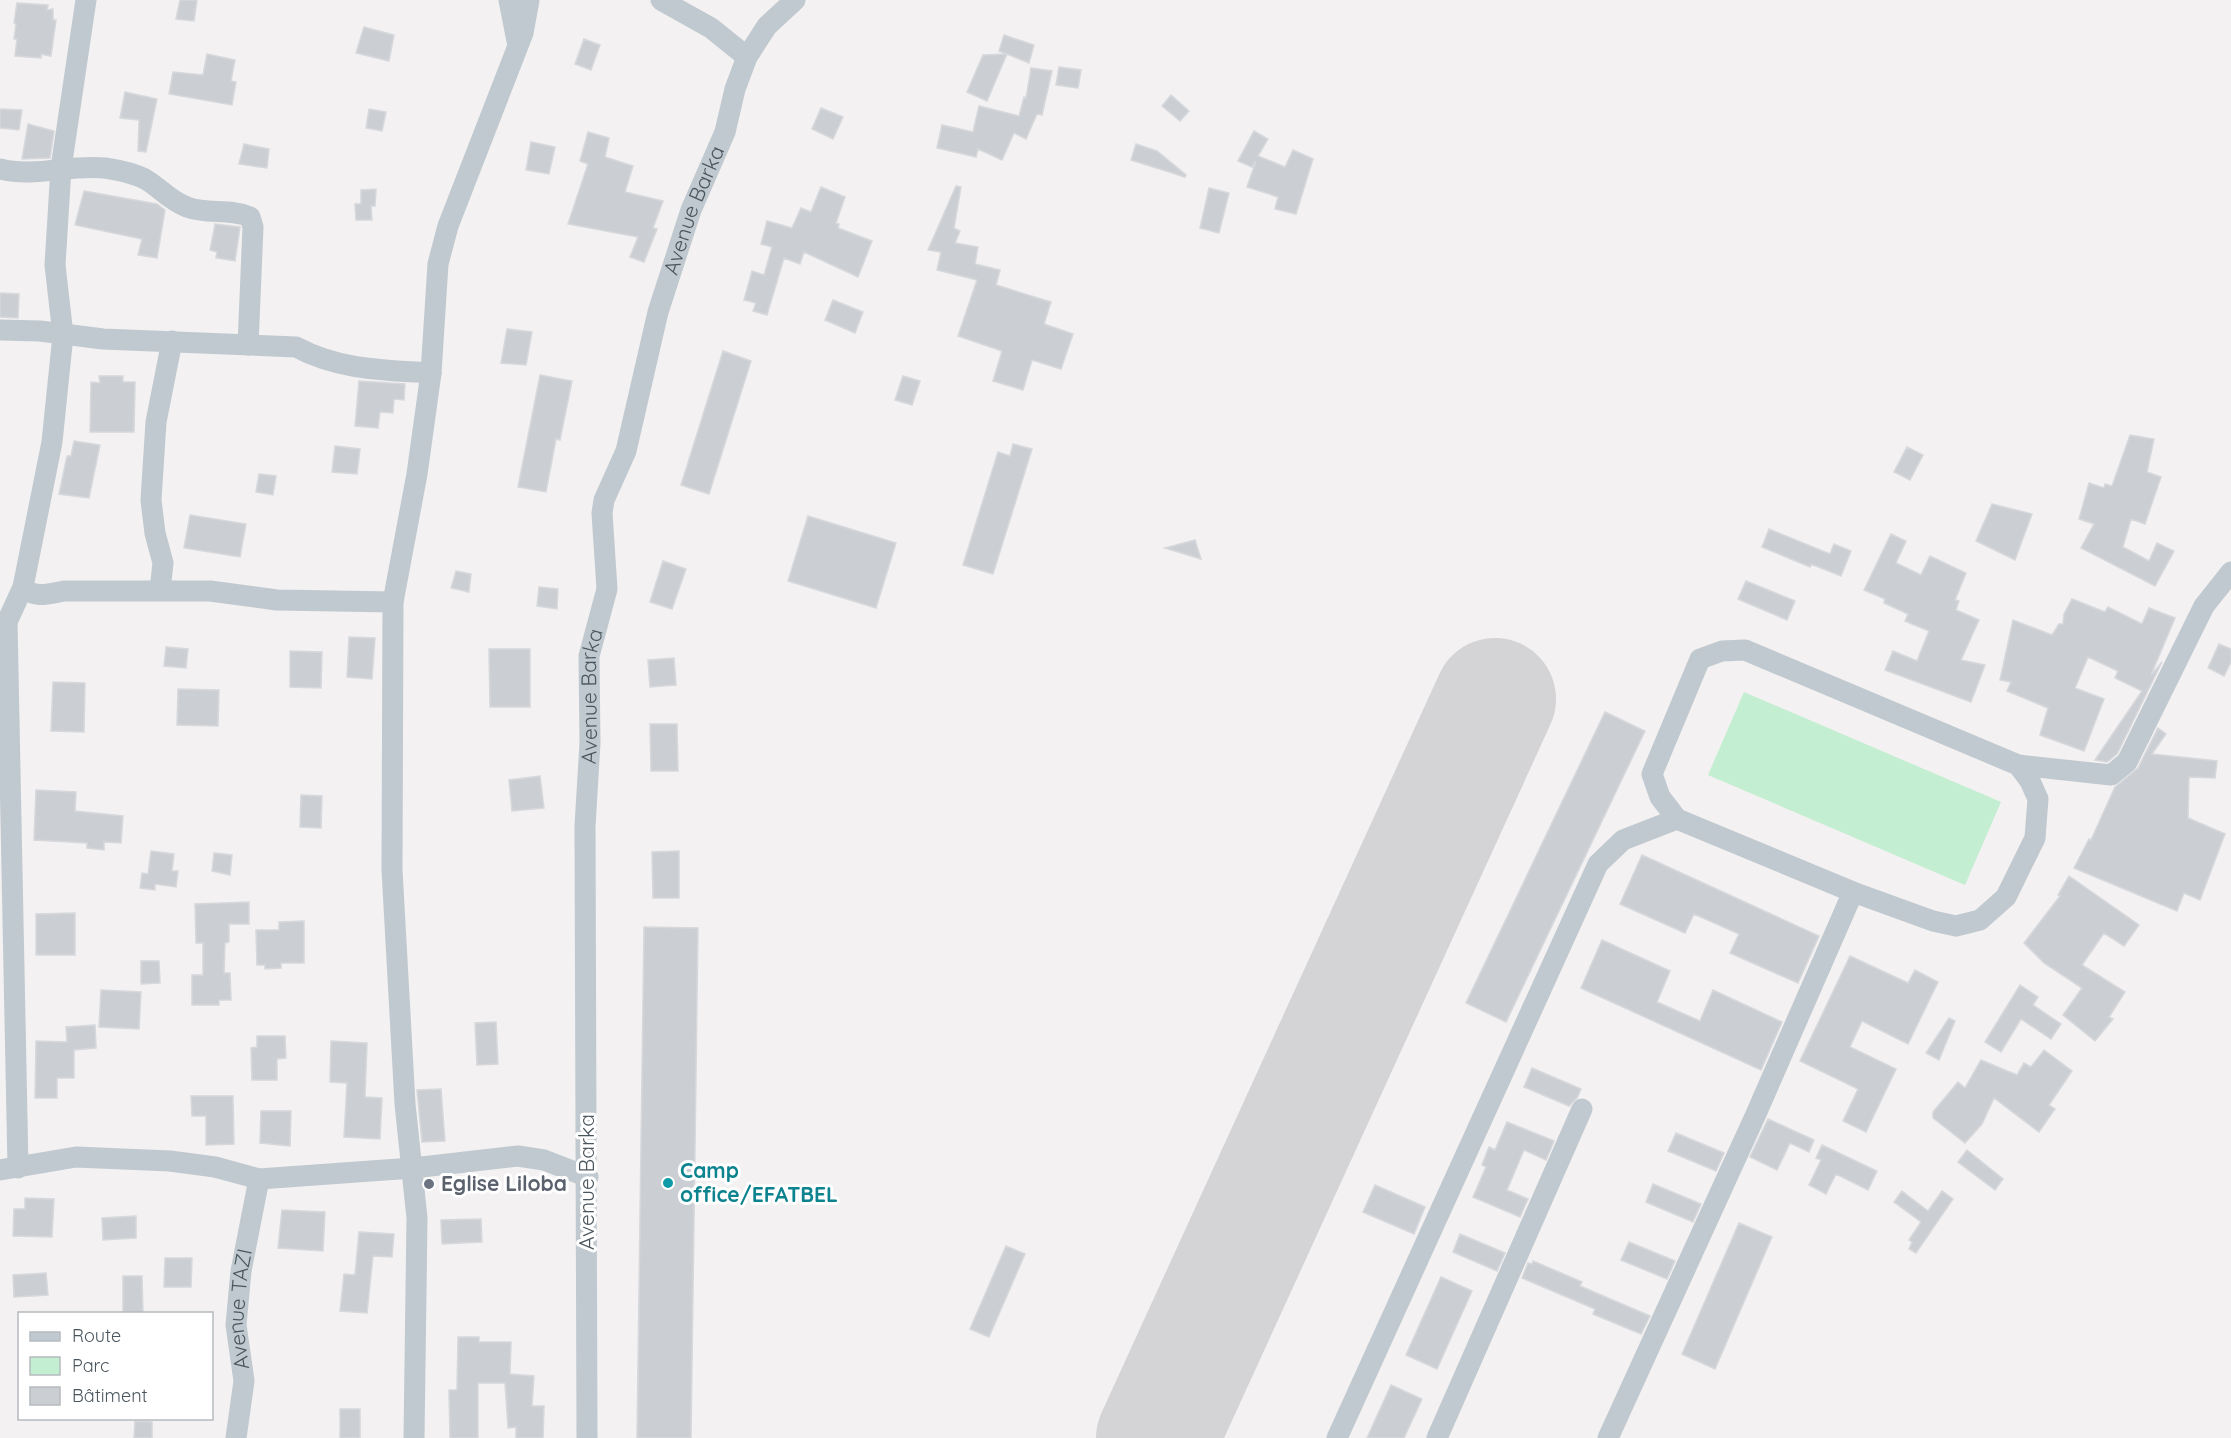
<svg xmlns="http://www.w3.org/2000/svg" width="2231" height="1438" font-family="Quicksand,sans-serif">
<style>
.green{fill:#c3eed1}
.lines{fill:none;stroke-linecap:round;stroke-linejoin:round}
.runway{stroke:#d4d4d6;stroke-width:122}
.building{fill:#cbcfd3;stroke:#d6d8dc;stroke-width:1.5}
.minor{stroke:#c0c9cf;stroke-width:21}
.culture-dot{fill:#0f9aa8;stroke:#fff;stroke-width:2}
.worship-dot{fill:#6b7280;stroke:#fff;stroke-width:2}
.labels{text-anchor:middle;stroke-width:6;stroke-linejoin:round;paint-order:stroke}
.street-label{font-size:21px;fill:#4a565e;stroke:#fff}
.culture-label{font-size:21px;font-weight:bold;fill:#0d838f;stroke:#fff;text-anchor:start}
.worship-label{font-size:21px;font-weight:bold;fill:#5b616d;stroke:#fff;text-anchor:start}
</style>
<rect width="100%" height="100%" fill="#f3f1f1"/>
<!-- green -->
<path class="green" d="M1744 692 2001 802 1965 885 1708 775Z"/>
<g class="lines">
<!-- runway -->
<path class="runway" d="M1157 1438 1495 699"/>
</g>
<!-- building -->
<path class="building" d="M180 0H197L194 21 176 19Z
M17 3 48 5 47 10 53 9V20H56L51 56 41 54V58L15 56 17 39H14L16 24 14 23Z
M364 27 394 35 389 61 356 53Z
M1004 35 1034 45 1029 63 1007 54 987 101 967 92 983 55 1007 54 999 51Z
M584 39 600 45 591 70 575 64Z
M207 54 235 60 231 81 236 82 232 105 169 94 173 72 203 75Z
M1059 67 1081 70 1078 88 1056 85Z
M1031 68 1052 71 1042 115 1037 114 1026 139 1014 133 1002 160 978 149 976 157 937 148 942 125 973 132 979 106 1019 116 1024 97 1026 98Z
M125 92 157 99 146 152 138 151 139 120 120 118Z
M1171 95 1189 111 1180 121 1162 106Z
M821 108 843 117 833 139 812 129Z
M0 109 22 110 19 130 0 128Z
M369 109 386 112 382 131 366 128Z
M28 124 54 131 50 158 22 159Z
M1254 131 1268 139 1258 156 1285 167 1293 150 1313 159 1296 214 1275 209 1278 197 1247 187 1256 161 1252 167 1238 161Z
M588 132 609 138 605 157 633 166 625 192 663 201 653 228 657 229 644 262 630 257 638 237 568 224 588 164 580 161Z
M531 142 555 147 549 174 526 170Z
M244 144 269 149 267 168 239 164Z
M1136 144 1157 151 1186 175 1185 177 1131 160Z
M956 186 961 187 954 228 960 231 955 243 978 247 975 264 1000 270 996 285 1051 302 1044 324 1073 334 1061 369 1032 360 1023 390 993 381 1002 351 958 336 977 280 937 270 941 252 928 250Z
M821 187 845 197 836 223 839 224 838 228 872 241 858 277 804 252 800 264 784 258 767 315 753 311 756 303 744 300 752 271 764 275 772 247 761 244 767 221 792 228 801 208 811 212Z
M1209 188 1229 193 1219 233 1200 228Z
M376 189 375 206H371L372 220H356L355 204H361V190Z
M84 191 157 204 165 210 157 258 138 255 142 239 75 225Z
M215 224 240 227 235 261 216 258 217 252 210 250Z
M0 293 19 294 18 318 0 317Z
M833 300 863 312 855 333 825 320Z
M507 329 532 332 526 365 501 363Z
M723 351 751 361 709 494 681 485Z
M540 375 572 381 560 440 556 439 546 492 518 487Z
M99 376H123V382H135L134 432H90L91 382 100 383Z
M903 376 920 381 912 405 895 400Z
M359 381 405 384 404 400 394 399 393 413 380 412 378 428 355 426Z
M2130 435 2154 439 2147 472 2161 477 2145 524 2131 519 2123 547 2149 561 2157 543 2174 551 2155 586 2081 548 2094 524 2079 519 2089 483 2104 488 2105 484 2112 486Z
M74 441 100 445 89 498 59 494 67 456H71Z
M1013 444 1032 449 993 574 963 565 998 452 1010 456Z
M335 446 360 449 357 474 332 472Z
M1907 447 1923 455 1910 480 1894 472Z
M259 474 276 476 273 495 256 492Z
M1992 504 2032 514 2015 560 1976 541Z
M190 515 246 524 240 557 184 548Z
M808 516 896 543 876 608 788 581Z
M1769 529 1830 554 1834 544 1851 551 1841 576 1811 564 1810 567 1762 547Z
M1891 534 1906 541 1896 563 1921 575 1930 556 1966 573 1955 600 1959 601 1956 610 1979 620 1961 660 1985 665 1971 702 1885 670 1893 651 1917 661 1929 631 1905 621 1908 614 1884 603 1885 599 1864 590Z
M1195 540 1201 559 1165 548Z
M663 561 686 569 672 609 650 602Z
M456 571 471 574 469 592 451 588Z
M1746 581 1795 601 1787 620 1738 599Z
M539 587 558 589 557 609 537 606Z
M2072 599 2105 612 2108 607 2142 624 2149 608 2175 618 2151 675 2162 662 2117 754 2107 762 2095 760 2142 691 2115 678 2118 671 2088 657 2075 688 2104 699 2084 751 2040 735 2048 708 2007 691 2011 682 2000 680 2013 620 2052 635 2059 624H2063L2064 614Z
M349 637 375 638 372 679 347 677Z
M2219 644 2231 649V662L2224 676 2208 668Z
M166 647 188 649 186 668 164 666Z
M489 649H530V707H490Z
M290 651 322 652 321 688 290 687Z
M674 658 676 685 650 687 648 660Z
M53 682 85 683 84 732 51 731Z
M178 689 219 690 218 726 177 725Z
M1605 712 1645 731 1506 1022 1466 1003Z
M650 724H677L678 771H651Z
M2158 728 2166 734 2152 754 2217 761 2215 778 2189 777 2188 818 2225 834 2200 900 2184 893 2177 911 2074 868 2089 839 2091 840 2115 787 2138 768Z
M540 776 544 808 512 811 509 780Z
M36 790 76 792 75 811 123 816 121 843 104 842V850L87 848V843L34 840Z
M301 795 322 796 321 828 300 827Z
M151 851 174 854 172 871H178L176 887 155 884V890L140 888 142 873 148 874Z
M679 851V898H653L652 852Z
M214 853 232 855 230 875 212 871Z
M1642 855 1819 936 1798 983 1730 953 1739 934 1694 914 1685 933 1620 904Z
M2069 876 2139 925 2124 946 2104 933 2082 965 2125 992 2109 1017 2113 1019 2095 1041 2063 1015 2082 988 2044 963 2024 943 2060 896 2058 895Z
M249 902V924H229V942L225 943 224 973H230L231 1000H219V1005H192V975H203V943H196L195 904Z
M75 913V955H36V914Z
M304 921V963H281V968L265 969V965H257L256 930H279V922Z
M644 927 698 928 691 1438H637Z
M1602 940 1670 971 1657 1002 1700 1021 1713 990 1782 1022 1761 1070 1581 988Z
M1850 956 1908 983 1915 970 1938 982 1908 1044 1862 1021 1850 1047 1896 1069 1866 1132 1843 1121 1858 1089 1800 1061Z
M141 961H159L160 983 141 984Z
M2020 985 2038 997 2033 1005 2061 1024 2051 1039 2021 1019 2001 1052 1985 1042Z
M101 990 141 992 139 1029 99 1027Z
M1949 1018 1955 1021 1939 1060 1926 1053Z
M496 1022 498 1064 477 1065 475 1023Z
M95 1025 96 1048 74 1050V1078H57V1098H35L36 1041 67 1042 66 1027Z
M257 1036H285L286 1058 277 1059V1080H252L251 1048 257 1047Z
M331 1041 367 1043 365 1097 382 1098 380 1139 344 1137 347 1083 330 1082Z
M2044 1050 2072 1071 2049 1105 2055 1109 2039 1132 1994 1098 1982 1124 1965 1143 1933 1118V1112L1958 1082 1965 1088 1981 1060 2017 1075 2024 1063 2031 1067Z
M1532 1068 1581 1089 1577 1098 1569 1106 1524 1087Z
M441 1089 445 1141 422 1142 417 1090Z
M191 1096H233L234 1144 206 1145V1116H192Z
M261 1111H291L290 1146 260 1143Z
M1768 1119 1814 1140 1809 1152 1790 1143 1777 1170 1750 1157Z
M1507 1122 1554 1141 1546 1160 1524 1150 1507 1190 1528 1199 1520 1217 1473 1197 1486 1167 1482 1165 1489 1147 1495 1150Z
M1676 1133 1724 1153 1716 1171 1668 1151Z
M1822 1145 1877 1171 1868 1190 1836 1174 1826 1194 1809 1185 1821 1160 1816 1158Z
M1967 1150 2003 1179 1995 1190 1958 1162Z
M1653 1184 1701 1204 1693 1222 1646 1202Z
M1375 1185 1425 1207 1414 1234 1363 1212Z
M1902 1191 1928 1211 1942 1191 1953 1199 1916 1253 1909 1249 1912 1242 1909 1240 1921 1222 1894 1202Z
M25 1198 54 1199 52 1237 13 1236 14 1209H25Z
M282 1210 325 1212 323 1251 278 1248Z
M136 1216V1238L103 1240 102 1218Z
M481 1219 482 1242 442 1244 441 1220Z
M1739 1223 1772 1237 1715 1369 1682 1354Z
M359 1232 394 1234 392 1257 373 1256 367 1313 340 1311 344 1274 355 1275Z
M1460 1234 1505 1253 1497 1271 1453 1252Z
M1629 1242 1675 1261 1667 1279 1621 1260Z
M1006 1246 1025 1254 989 1337 970 1329Z
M165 1258H192L191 1287H164Z
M1533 1261 1582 1282 1580 1286 1650 1316 1641 1334 1593 1314 1595 1309 1522 1278 1528 1263 1532 1264Z
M46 1273 48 1295 14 1297 13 1275Z
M123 1276H142L143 1314H123Z
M1441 1277 1472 1291 1437 1369 1406 1355Z
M458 1337H479V1342H511L510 1374 534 1376 532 1406H544L543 1438H516V1427L508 1428 505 1383H478V1438H450L449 1390H457Z
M1391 1385 1422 1399 1404 1438H1367Z
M340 1409H360V1438H340Z
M135 1421 152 1422V1438H134Z"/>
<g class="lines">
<!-- minor -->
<g class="minor">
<path d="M86 0 61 168 55 265 63 335 52 442 23 587C34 599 49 594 64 591H210L277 600 393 602"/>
<path d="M509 0 517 41"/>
<path d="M661 0 711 28 747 57"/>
<path d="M0 169C34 178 70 164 105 168 118 170 133 173 145 179 159 187 170 201 187 207 207 215 230 208 250 217L253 227 248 345"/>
<path d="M0 330 40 331 103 339 296 347C339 370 384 370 431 373"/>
<path d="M160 590 163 563 155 533 151 500 156 422 172 341"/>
<path d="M2018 765 2030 781 2038 799 2035 838 2006 897 1980 920 1956 926 1933 921 1853 892 1677 819 1660 797 1652 774 1700 659 1722 651 1745 650 2018 765 2111 775 2127 762 2204 606 2231 572"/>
<path d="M18 1168 7 622 23 587"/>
<path d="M0 1170 76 1157 170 1161 215 1167 259 1179 413 1168 518 1156 544 1160 588 1177"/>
<path id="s1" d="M236 1438 244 1381 236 1325 241 1271 259 1179"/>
<path d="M414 1438 417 1218 405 1104 392 870 393 602 417 474 431 373 438 264 448 226 523 33 529 0"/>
<path id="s2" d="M587 1438 585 826 590 743 589 656 607 589 602 513 604 500 626 451 658 312 691 210 725 132 735 89 747 57 767 26 795 0"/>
<path d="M1337 1438 1598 864 1623 840 1677 819"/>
<path d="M1437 1438 1582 1109"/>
<path d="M1608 1438 1756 1114 1853 892"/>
</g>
</g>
<!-- markers -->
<circle class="culture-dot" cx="668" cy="1183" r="6"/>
<circle class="worship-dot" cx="429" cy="1184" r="6"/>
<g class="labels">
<!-- street labels -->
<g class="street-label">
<text dy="7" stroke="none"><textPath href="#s2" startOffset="1245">Avenue Barka</textPath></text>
<text dy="7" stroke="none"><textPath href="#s2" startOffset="742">Avenue Barka</textPath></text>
<text transform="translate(587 1182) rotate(-90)" y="7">Avenue Barka</text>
<text dy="7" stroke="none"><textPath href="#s1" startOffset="130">Avenue TAZI</textPath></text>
</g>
<!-- culture labels -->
<g class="culture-label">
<text x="680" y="1178">Camp<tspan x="680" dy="24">office/EFATBEL</tspan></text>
</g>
<!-- worship labels -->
<g class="worship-label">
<text x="441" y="1191">Eglise Liloba</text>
</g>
</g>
<!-- legend -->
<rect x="18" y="1312" width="195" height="108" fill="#ffffff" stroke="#b7bbbf" stroke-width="1.5"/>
<rect x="30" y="1332" width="30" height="9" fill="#c0c9cf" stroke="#b7bbbf" stroke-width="1.5"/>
<text x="72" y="1342" font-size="18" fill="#4a565e">Route</text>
<rect x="30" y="1357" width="30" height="18" fill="#c3eed1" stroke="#b7bbbf" stroke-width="1.5"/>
<text x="72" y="1372" font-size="18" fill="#4a565e">Parc</text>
<rect x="30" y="1387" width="30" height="18" fill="#cbcfd3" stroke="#b7bbbf" stroke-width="1.5"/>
<text x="72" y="1402" font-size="18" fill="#4a565e">Bâtiment</text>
</svg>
